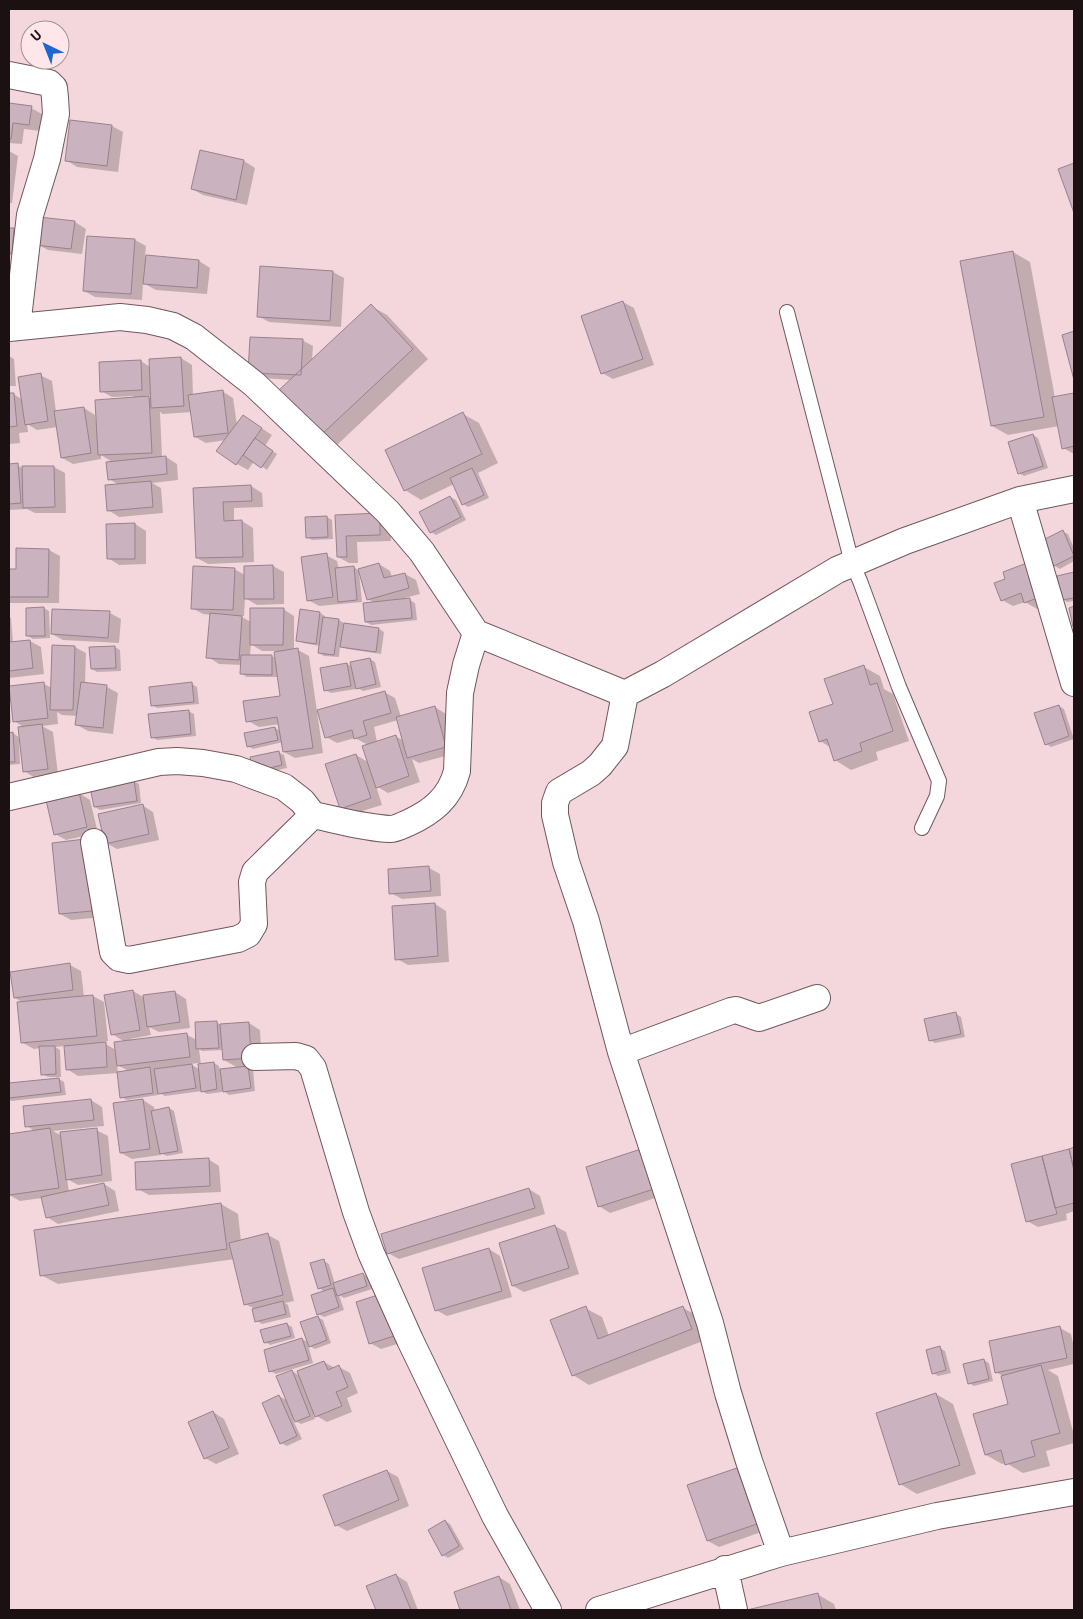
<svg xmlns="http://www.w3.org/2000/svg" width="1083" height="1619" font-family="Barlow,sans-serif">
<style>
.shadow{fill:#0003;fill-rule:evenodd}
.building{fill:#cbb2bf;stroke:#98818e}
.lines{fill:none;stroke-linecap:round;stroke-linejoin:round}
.lane-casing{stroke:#70575c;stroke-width:16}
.street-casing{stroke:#70575c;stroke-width:28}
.lane{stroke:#fff;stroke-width:14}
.street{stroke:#fff;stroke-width:26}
</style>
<rect width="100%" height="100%" fill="#f4d7dc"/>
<!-- shadow -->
<path class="shadow" d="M9 105 31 108 42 114 40 131 24 129 22 144 9 143Z
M112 126 123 132 118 172 77 167 66 160Z
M9 151 18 156 12 203H9Z
M201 152 244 161 255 168 247 205 203 195 192 189Z
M75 222 86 229 82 254 48 250 37 244Z
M9 229H14L19 232 17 256 9 255Z
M135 240 146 246 145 257 199 261 210 268 207 294 156 290 143 283 142 300 95 297 84 291Z
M1013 252 1030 262 1055 398 1074 394V454L1063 448 1059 426 1008 435 992 426 962 262Z
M333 272 344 278 341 327 269 322 258 316Z
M623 302 634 308 654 365 613 379 602 373Z
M371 306 387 315 428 359 337 445 320 435 292 380 261 378 250 372 302 340 313 346 312 360Z
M9 356 14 359 16 386H9Z
M181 358 192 365 193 396 222 391 233 398 237 425 243 416 272 435 265 446 277 454 267 470 254 461 248 470 237 464 226 440 206 443 195 437 192 412 163 414 160 412 162 458 166 457 177 464 178 480 152 483 161 488 163 513 119 517 108 510 119 485 109 479 114 463 101 455V459L73 464 62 458 58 427 37 430 27 424 28 432 19 433 20 443 9 444V394H13L22 399 40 375 52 381 56 412 84 408 95 415 96 422H98L133 399V396L112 397 101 391 141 361 150 367ZM152 395V399L145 396Z
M463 414 479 423 498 463 478 473 489 498 468 507 463 504 454 484 421 500 405 490Z
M1033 435 1038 438 1048 468 1024 476 1019 473Z
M9 465H17L22 468 54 467 65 473 66 513H35L27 509 9 510Z
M251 486 262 493 263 507 234 508V522L242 521 253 528 254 562 208 564 197 558 194 489Z
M450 497 456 500 466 520 436 535 431 532Z
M337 516 390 521 391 541 357 542 358 563H349L338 557Z
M327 517 332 520 333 539 312 540 307 537Z
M135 524 146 531V564L119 565 108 558Z
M1063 532 1068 534 1074 548V561L1060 569 1055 566Z
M49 550 60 556 59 603H9V570L17 571Z
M326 555 337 561 339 569 354 567 358 570 379 564 390 571 392 577 405 574 416 580 420 594 401 599 410 600 415 603 417 620 371 625 366 622 375 603 368 599 359 572 362 602 319 606 308 600Z
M273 566 284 572V604L257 605 245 598 244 616H240L251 622 283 609 294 616V650H298L309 656 323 753 295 758 284 752 283 742 253 749 248 746 275 728 281 731 280 724 259 727 248 721 282 697 279 677H247L242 674V665L219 664 208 657 211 615 203 614 192 608 234 569 245 575ZM251 644 262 651H281V652L276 659 272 656H250Z
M1074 573V601L1067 602 1062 599 1058 577Z
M996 584 1050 604 1037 609 1025 602 1013 606 1002 600Z
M44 608 49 611 50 638 33 639 28 636 27 609Z
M302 610 320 613 325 616V619L339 620 344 623 379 629 384 632 381 654 347 649 340 646 339 657 324 656 319 653 320 646 303 643 298 640Z
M110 613 121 619 119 643 63 640 52 634Z
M9 617 11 618 13 643 30 641 41 647 44 674 9 678Z
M75 647 86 653 85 684 107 687 118 693 113 734 88 731 77 725 78 716 62 715 57 712 58 724 42 726 53 732 58 775 35 778 24 771 21 742H19L20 764 9 765V734L13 733 20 738 25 728 14 721 44 684 52 688Z
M115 647 120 650 121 671 97 672 92 669 91 648Z
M370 659 375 662 381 687 363 691 356 687V689L331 693 325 690 347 664 353 667 352 663Z
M864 667 880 676 884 689 893 694 909 741 876 752 878 760 851 770 835 760 830 747 820 741 834 704Z
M192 684 197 687 199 704 157 708 152 705Z
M384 692 395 698 401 717 435 707 446 714 457 753 419 763 412 759 420 782 388 793 376 786 382 805 352 814 341 808 356 755 368 762V745L355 738 337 743 326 737ZM398 720 404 741 395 736 377 742 374 727Z
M9 698 11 723H9Z
M1059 706 1064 709 1074 739 1051 747 1046 744Z
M188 711 194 714 196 736 157 740 152 737Z
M278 752 284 755 287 768 259 774Z
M133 781 139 784 141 803 100 810 95 807Z
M79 793 90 800 98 833 66 840 55 834Z
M142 805 153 812 159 840 117 849 106 843Z
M96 847 103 917 71 920 60 914Z
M429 868 440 874 441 896 402 899 391 893Z
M435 904 446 911 449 962 408 965 397 959Z
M70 965 81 971 84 997 93 996 104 1002 108 1041 102 1042 116 1050 125 1042 112 1034 133 991 145 998 175 992 186 999 190 1028 159 1032 149 1027 151 1035 130 1039 131 1041 187 1035 197 1040 216 1022 221 1025 249 1023 260 1030 262 1064 245 1065 253 1070 255 1091 229 1095 222 1090V1092L207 1094 202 1091 165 1096 158 1092V1095L127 1100 121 1097 118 1073 78 1076 67 1069 65 1046 55 1047 60 1050 61 1077H48L42 1074 40 1048 34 1049 23 1043 24 1003 15 998ZM199 1049 202 1051 223 1050 224 1060 238 1068 220 1070 219 1066 214 1063 201 1065ZM199 1063V1069L190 1064ZM117 1065 129 1071 118 1073Z
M956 1014 961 1017 965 1037 935 1043 930 1040Z
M56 1077 64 1082 66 1095 11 1101 9 1099V1084L57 1079Z
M91 1100 102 1107 104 1126 53 1131 62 1136 96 1130 108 1136 112 1181 78 1185 67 1179 69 1192 104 1184 115 1191 119 1211 58 1224 47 1217 42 1198 20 1201 9 1195V1136L36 1132 27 1126 25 1107Z
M143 1100 154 1107 155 1111 169 1108 174 1111 183 1153 167 1156 160 1153 161 1155 132 1159 121 1153Z
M1074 1148V1211L1066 1214 1067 1220 1038 1227 1027 1221 1013 1165Z
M641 1150 664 1195 610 1213 599 1206Z
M208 1159 219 1166 221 1192 149 1195 138 1189Z
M529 1189 540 1196 545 1214 399 1259 388 1253Z
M221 1204 238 1214 241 1241 268 1235 279 1241 294 1301 285 1303 288 1305 291 1317 262 1324 257 1321 253 1308 245 1304 235 1259 58 1284 41 1275Z
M555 1226 566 1232 579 1274 524 1292 513 1286Z
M489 1249 500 1256 512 1297 447 1316 436 1310Z
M324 1261 329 1264 335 1284 363 1274 368 1277 372 1289 344 1298 339 1295 344 1310 324 1317 318 1314 325 1292 319 1288Z
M357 1303 407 1341 381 1349 370 1343Z
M585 1308 602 1317 609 1336 683 1308 700 1317 708 1339 589 1385 573 1375Z
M318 1317 323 1320 331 1343 315 1349 308 1345 313 1363 276 1374 270 1371 302 1339 309 1343Z
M287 1324 292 1327 295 1338 270 1345 265 1342Z
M1060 1328 1071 1334 1074 1348V1364L1048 1370 1058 1376 1074 1435V1443L1046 1451 1050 1466 1023 1473 1006 1463 1002 1464 986 1455 1010 1405 1004 1377 996 1372Z
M940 1348 945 1351 951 1373 938 1376 933 1373Z
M984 1360 989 1363 993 1381 974 1386 969 1383Z
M324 1362 335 1368 339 1367 350 1373 358 1393 347 1398 352 1412 327 1422 313 1414 315 1419 301 1424 293 1420 302 1439 287 1446 281 1443 279 1396 288 1401 292 1371 300 1376Z
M936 1394 953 1404 976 1474 917 1494 900 1484Z
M213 1412 224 1419 239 1454 216 1464 205 1458Z
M737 1469 748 1475 767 1530 719 1547 708 1541 689 1486Z
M387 1471 398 1477 409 1506 347 1531 336 1525Z
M445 1521 450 1524 464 1549 448 1558 443 1555Z
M396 1575 407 1582 418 1610H377L367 1587Z
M499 1577 510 1584 520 1610H462L455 1593Z
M817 1594 834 1604 836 1610H752Z"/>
<!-- building -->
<path class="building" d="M9 103 32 106 29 125 13 123 11 139H9Z
M70 120 112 125 107 166 65 161Z
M200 150 244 160 236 200 191 189Z
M1074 163V213L1058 169Z
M39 217 75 221 71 249 35 245Z
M9 228H14L12 253H9Z
M87 236 135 239 131 294 83 291Z
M1013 251 1044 417 991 426 960 261Z
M146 255 199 260 197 288 143 284Z
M260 266 333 271 330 321 257 317Z
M623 301 643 359 601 374 581 316Z
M371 304 413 349 320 436 278 391Z
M1074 331V380L1062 335Z
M250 337 303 339 301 375 248 373Z
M181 357 184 406 151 408 149 359Z
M141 360 142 390 100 392 99 362Z
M41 373 48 421 25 425 18 377Z
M223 390 228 433 194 437 188 395Z
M9 393H14L17 426 9 427Z
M1074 393V446L1062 449 1052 397Z
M149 396 152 453 98 455 95 400Z
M84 407 91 453 61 458 54 411Z
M463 412 482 454 404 491 385 450Z
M243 415 262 428 236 465 216 451Z
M1033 434 1043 466 1018 474 1008 442Z
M255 438 273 451 261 468 243 455Z
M166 456 167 474 108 480 106 462Z
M18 463 21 503 9 504V464Z
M22 466H54L55 507 23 508Z
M472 468 484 495 462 505 450 478Z
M151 481 153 507 107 511 105 485Z
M251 485 252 501 223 502 224 521 242 520 243 557 196 558 193 488Z
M450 496 461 517 430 533 419 512Z
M380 513V535L346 536 347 557H337L335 515Z
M327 516 328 537 306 538 305 517Z
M135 523V559H107L106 524Z
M1063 530 1074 556 1054 566 1041 541Z
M16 548 49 549 48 597H9V569H16Z
M327 553 333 597 307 601 301 557Z
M379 563 384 578 405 573 409 588 367 600 358 569Z
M1027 563 1040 597 1024 603 1021 593 1001 601 994 583 1005 579 1003 572Z
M273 565 274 599H244V566Z
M193 566 235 568 233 610 191 609Z
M354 566 357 600 338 602 335 568Z
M1074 572V598L1061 600 1057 576Z
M410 598 412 618 365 622 363 603Z
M1074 606V627H1073L1069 608Z
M44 607 45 636H26V608Z
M250 608H284L283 645H250Z
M52 609 110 611 108 638 51 634Z
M300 609 320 612 316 644 296 641Z
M210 613 242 616 239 660 206 658Z
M323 617 339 619 334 655 318 653Z
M344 623 379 628 376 652 340 647Z
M30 640 33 668 9 671V642Z
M52 645 75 646 73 710H50Z
M115 646 116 668 91 669 89 647Z
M298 648 313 748 283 752 277 717 246 722 243 701 280 696 274 652Z
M241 655H272V675L240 674Z
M370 658 376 684 356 689 350 662Z
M347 663 351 686 324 691 320 668Z
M864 665 870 685 877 683 893 731 860 743 862 751 834 761 827 739 819 742 809 712 833 704 824 679Z
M44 682 48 718 13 722 9 686Z
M81 682 107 685 103 728 75 725Z
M192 682 194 702 151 706 149 687Z
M385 691 391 713 363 721 367 735 354 739 352 730 325 738 317 710Z
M1059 705 1069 736 1045 745 1034 713Z
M435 706 446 747 407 758 396 717Z
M189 710 191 734 151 738 148 714Z
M42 724 48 769 23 772 18 727Z
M275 727 278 740 247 747 244 733Z
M13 732 15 762H9V733Z
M396 735 409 776 376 788 362 746Z
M279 751 282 765 253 772 250 757Z
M356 754 371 798 340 809 325 764Z
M134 780 137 801 94 807 90 787Z
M79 792 87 827 54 835 46 800Z
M143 804 149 834 105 844 98 814Z
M85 839 92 911 59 914 52 843Z
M429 866 431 891 389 894 388 869Z
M435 903 438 956 395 960 392 906Z
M70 963 73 990 14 998 10 972Z
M133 990 140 1030 111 1035 104 995Z
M175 991 180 1022 147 1027 143 995Z
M93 995 97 1036 21 1043 17 1002Z
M956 1012 961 1034 929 1041 924 1019Z
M217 1021 219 1048 196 1049 195 1022Z
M249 1022 251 1058 223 1060 220 1024Z
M187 1033 190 1057 117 1066 114 1042Z
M106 1042 107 1067 66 1070 64 1046Z
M39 1046H55L56 1074 41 1075Z
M214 1062 217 1089 201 1092 198 1064Z
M192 1064 196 1088 158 1094 154 1069Z
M248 1066 251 1088 223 1092 220 1069Z
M150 1067 153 1093 120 1098 117 1072Z
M59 1078 61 1092 9 1098V1083Z
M91 1099 94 1120 25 1127 23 1106Z
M143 1099 150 1149 120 1153 113 1103Z
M169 1107 178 1151 160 1154 151 1111Z
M50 1128 59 1188 9 1195V1134Z
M97 1128 102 1175 66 1180 60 1132Z
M1074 1147V1170L1069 1149Z
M641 1149 654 1189 598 1207 586 1167Z
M1069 1149 1074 1170V1203L1055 1208 1042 1156Z
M1042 1156 1057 1214 1026 1222 1011 1164Z
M209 1158 210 1186 136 1190 135 1162Z
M104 1183 109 1205 46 1218 41 1197Z
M529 1188 535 1208 387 1254 381 1234Z
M221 1203 227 1249 40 1276 34 1230Z
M555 1225 569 1268 512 1286 499 1243Z
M268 1233 283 1295 244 1305 229 1243Z
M489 1248 502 1291 435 1311 422 1268Z
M324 1259 331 1285 318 1289 310 1263Z
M363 1273 367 1286 337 1296 333 1283Z
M333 1288 339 1307 317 1315 311 1295Z
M384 1293 397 1335 369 1344 356 1302Z
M283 1301 286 1314 255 1322 252 1309Z
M586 1306 598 1339 683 1306 692 1329 572 1376 550 1320Z
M318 1316 327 1340 309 1347 300 1322Z
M287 1323 291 1336 264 1343 260 1330Z
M1060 1326 1067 1358 995 1373 989 1341Z
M302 1338 309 1360 269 1372 264 1350Z
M940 1346 946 1370 932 1374 926 1350Z
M984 1359 989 1379 968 1384 963 1364Z
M324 1361 328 1370 339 1365 348 1387 336 1392 342 1406 315 1417 297 1371Z
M1041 1365 1060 1433 1031 1441 1035 1456 1005 1465 1001 1450 985 1455 973 1414 1008 1404 1001 1376Z
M292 1370 310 1416 295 1422 276 1376Z
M936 1393 960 1465 899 1485 876 1413Z
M279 1395 297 1436 280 1444 262 1403Z
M213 1411 229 1448 204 1459 188 1422Z
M737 1468 757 1524 707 1541 687 1485Z
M387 1470 399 1500 335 1526 323 1495Z
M445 1520 459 1546 442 1556 428 1530Z
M396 1574 411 1610H376L366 1586Z
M499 1576 511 1610H460L454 1592Z
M818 1593 822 1610H747Z"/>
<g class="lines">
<!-- lane casing -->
<g class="lane-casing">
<path id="lane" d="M787 312 852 563 860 581 899 687 939 781 937 796 922 828"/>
</g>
<!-- street casing -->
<g class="street-casing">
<path id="street" d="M9 75 49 83 54 88 55 98 56 114 47 159 30 215 17 327
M9 328 120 317 147 320 173 326 194 337 254 384 388 512 422 552 476 633 625 694 663 674 837 570 905 541 1020 500 1074 489
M1020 500 1074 683
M625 694 615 746 600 765 591 773 559 792 555 803V815L566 862 586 921 621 1052 710 1323 728 1393 749 1461 781 1553
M9 797 159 762 177 761 203 763 236 769 284 787 302 801 313 815
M94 842 113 952 119 958 129 960 238 939 248 934 254 924 252 882 255 872 313 815C338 820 364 828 390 829 396 829 403 825 408 823 432 812 450 798 457 771L460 693 466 665 476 633
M621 1052 731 1011 736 1010 759 1018 817 998
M255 1057 296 1056 306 1059 313 1068 356 1212 371 1253 410 1340 495 1516 548 1610
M725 1569 734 1610
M599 1610 781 1553 937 1516 1074 1492"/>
</g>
<!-- lane -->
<use href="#lane" class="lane"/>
<!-- street -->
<use href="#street" class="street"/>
</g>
<!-- border -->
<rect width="1083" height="1619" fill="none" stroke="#1b1113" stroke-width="20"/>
<!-- north arrow -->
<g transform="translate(45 45) rotate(317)"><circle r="24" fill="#fee6ea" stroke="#a39194"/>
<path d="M0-4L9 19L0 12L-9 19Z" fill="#1e66d1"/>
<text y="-8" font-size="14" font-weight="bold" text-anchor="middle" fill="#1b1113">U</text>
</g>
</svg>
